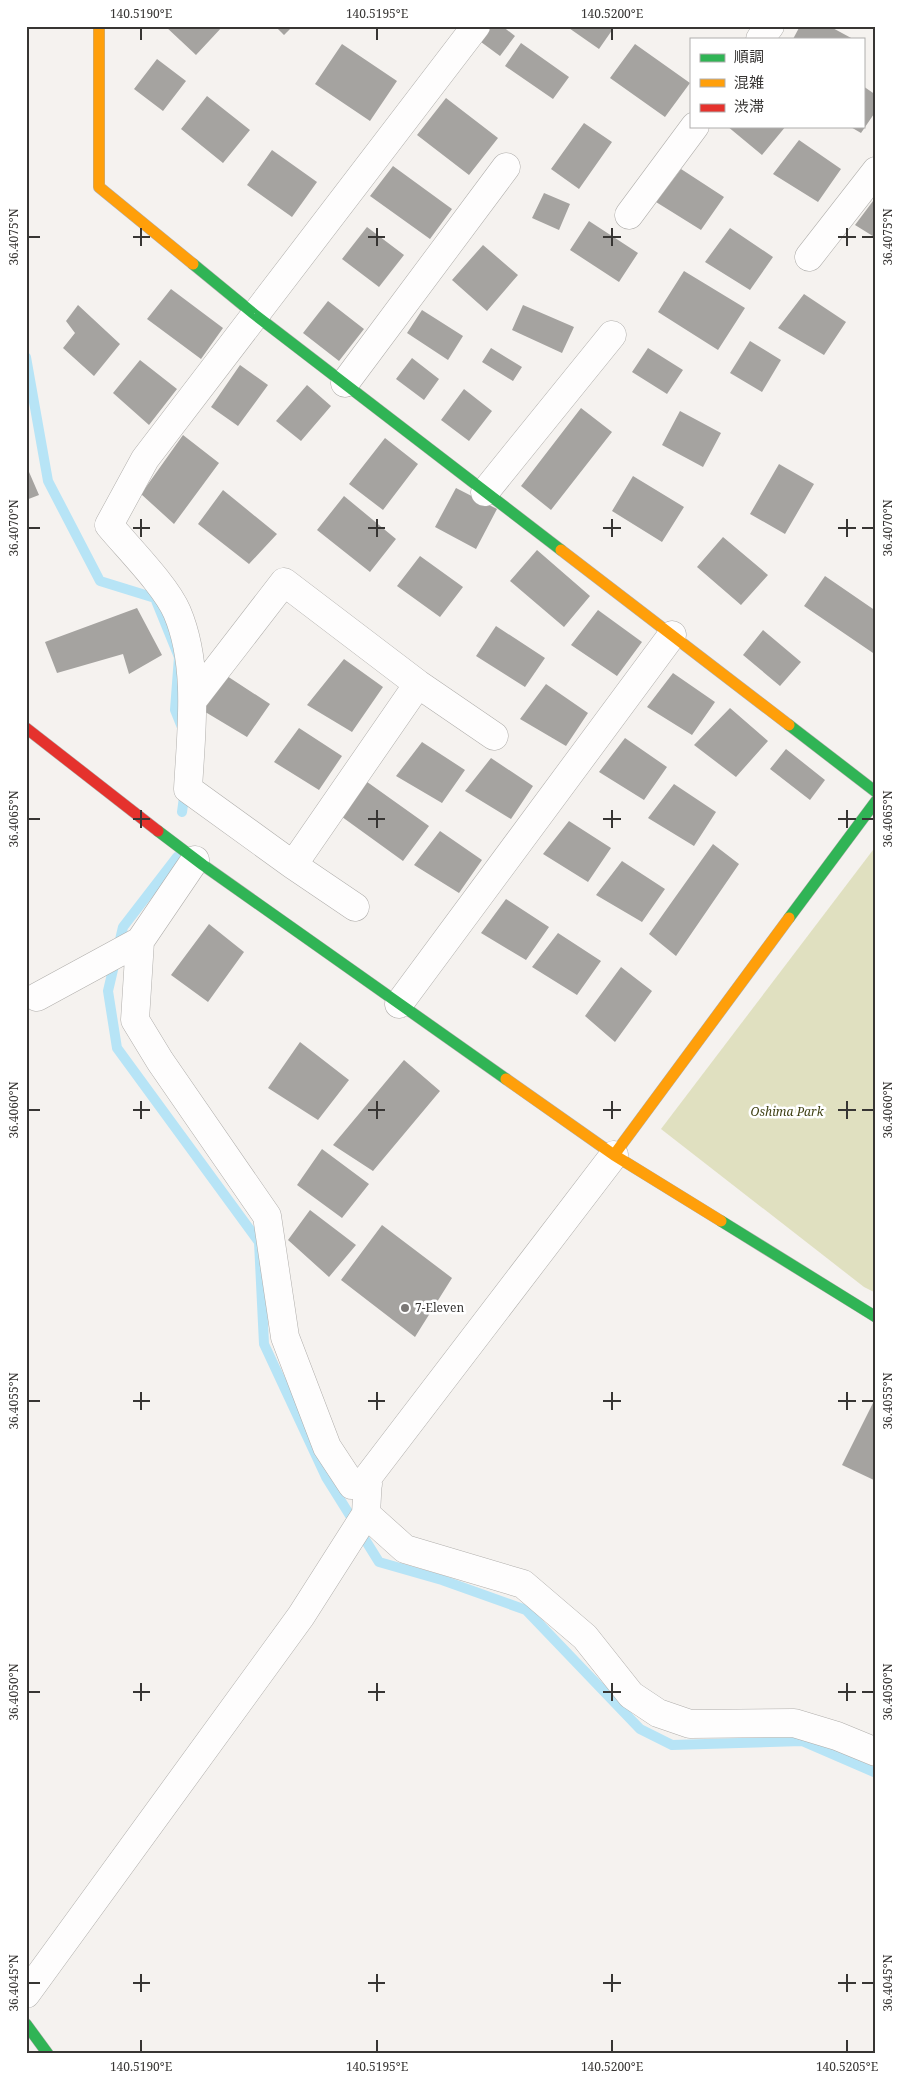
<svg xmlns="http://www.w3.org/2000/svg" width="902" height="2080" font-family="'Noto Serif','Noto Sans JP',serif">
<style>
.green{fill:#e0e0c0}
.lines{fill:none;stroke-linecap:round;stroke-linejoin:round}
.stream{stroke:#b7e4f6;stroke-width:10}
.building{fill:#a5a3a0}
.street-casing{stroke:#b0aeab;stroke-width:29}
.fast-casing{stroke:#b0aeab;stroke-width:12}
.slow-casing{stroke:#b0aeab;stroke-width:12}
.jam-casing{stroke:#b0aeab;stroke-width:12}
.street{stroke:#fefdfd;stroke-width:28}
.fast{stroke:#30b455;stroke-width:11}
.slow{stroke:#ff9f0a;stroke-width:11}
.jam{stroke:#e5322d;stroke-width:11}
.ticks{fill:none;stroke:#373533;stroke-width:2}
.poi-dot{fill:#7a7775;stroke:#fff;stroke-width:2}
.labels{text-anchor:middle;stroke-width:5;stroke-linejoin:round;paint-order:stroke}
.park-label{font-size:12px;font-style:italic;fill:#3f4013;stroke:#fff}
.poi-label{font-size:12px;fill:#373533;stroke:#fff;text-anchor:start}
.neatline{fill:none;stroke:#373533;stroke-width:2}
.ticks-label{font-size:12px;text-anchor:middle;fill:#373533}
</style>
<rect width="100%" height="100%" fill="#f5f2ef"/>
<!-- green -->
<path class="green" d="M876 846V1293L864 1287 661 1129Z"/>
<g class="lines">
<!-- stream -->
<path class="stream" d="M26 357 48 481 100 581 155 598 179 657 175 710 183 730
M182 812 185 790
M177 857 123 927 108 991 117 1048 259 1242 264 1344 326 1477 379 1562 442 1580 526 1610 640 1729 672 1745 802 1741 876 1773"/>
</g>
<!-- building -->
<path class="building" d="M165 26H223L196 55Z
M275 26H293L284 35Z
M492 26H502L515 36 500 56 481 42Z
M566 26H615L599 49Z
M800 26H829L853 39H793Z
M521 43 569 77 553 99 505 66Z
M342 44 397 81 370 121 315 84Z
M635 44 690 83 665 117 610 78Z
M157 59 186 81 163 111 134 89Z
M863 86 876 95V111L861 133 849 126H863Z
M207 96 250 130 223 163 181 129Z
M446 98 498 138 469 175 417 135Z
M584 123 612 142 579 189 551 169Z
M727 126H786L762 155Z
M799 140 841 169 818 202 773 174Z
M272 150 317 182 292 217 247 185Z
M393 166 452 209 430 239 370 196Z
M681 169 724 197 701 230 656 202Z
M544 193 570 204 559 230 532 218Z
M876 197V238L855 225Z
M589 221 638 253 619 282 570 250Z
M367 227 404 255 379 287 342 259Z
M730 228 773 257 750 290 705 262Z
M483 245 518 275 487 311 452 280Z
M684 271 745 308 718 350 658 312Z
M171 289 223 328 201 359 147 319Z
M804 294 846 322 824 355 778 328Z
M328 301 364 329 339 361 303 333Z
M78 305 120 344 94 376 63 348 75 333 66 321Z
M523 305 574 327 562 353 512 330Z
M422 310 463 336 448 360 407 333Z
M750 341 781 360 762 392 730 373Z
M491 348 522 367 513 381 482 362Z
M648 348 683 370 667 394 632 372Z
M412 358 439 379 424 400 396 379Z
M140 360 177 389 149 425 113 393Z
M240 365 268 385 238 426 211 407Z
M307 385 331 406 301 441 276 421Z
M464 389 492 411 469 441 441 420Z
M581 408 612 432 551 510 521 486Z
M680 411 721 433 703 467 662 445Z
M183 435 219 463 174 524 141 494Z
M385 438 418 464 383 510 349 484Z
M779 464 814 484 785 534 750 514Z
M26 465 39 495 26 500Z
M633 476 684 507 662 542 612 511Z
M456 488 497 509 476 549 435 527Z
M223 490 277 534 249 564 198 524Z
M344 496 396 539 370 572 317 530Z
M723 537 768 575 741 605 697 567Z
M537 550 590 596 564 627 510 581Z
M420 556 463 587 440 617 397 586Z
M825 576 876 611V655L804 606Z
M137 608 162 655 129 674 123 654 57 673 45 642Z
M598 610 642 642 617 676 571 645Z
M496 626 545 658 525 687 476 656Z
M763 630 801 662 780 686 743 655Z
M344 659 383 687 352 732 307 705Z
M673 673 715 702 692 735 647 707Z
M227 676 270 704 247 737 202 710Z
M546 684 588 713 566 746 520 719Z
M730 708 768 741 736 777 694 745Z
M299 728 342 756 319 790 274 762Z
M625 738 667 767 644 800 599 772Z
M422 742 465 770 442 803 396 776Z
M786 749 825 780 810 800 770 769Z
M491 758 533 786 511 819 465 791Z
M363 779 429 826 403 861 338 814Z
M674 784 716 812 694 846 648 818Z
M569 821 611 848 588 882 543 854Z
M440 831 482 860 459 893 414 865Z
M713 844 739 864 676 956 649 934Z
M622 861 665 889 642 922 596 895Z
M506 899 549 927 526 960 481 933Z
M209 924 244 952 208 1002 171 975Z
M558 933 601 961 577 995 532 967Z
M621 967 652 991 615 1042 585 1016Z
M300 1042 349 1080 318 1120 268 1088Z
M404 1060 440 1091 373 1171 333 1145Z
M322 1149 369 1184 342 1218 297 1185Z
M310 1210 356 1245 329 1277 288 1240Z
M382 1225 452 1278 415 1337 341 1280Z
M876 1397V1481L842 1465Z"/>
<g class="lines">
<!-- street casing -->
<g class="street-casing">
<path id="street" d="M760 39 770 26
M629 215 695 126
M809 257 876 171
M345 383 506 167
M485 492 612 335
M193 700 284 582 418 684 494 736
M195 860 140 941 135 1020 160 1061 267 1216 285 1337 327 1447 352 1485 368 1484
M293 865 418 684
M355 907 293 865 188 789C191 732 200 666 177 612 166 586 128 548 109 525L145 459 476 26
M37 997 140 941
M399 1004 672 635
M366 1514 405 1549 523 1584 585 1637 631 1695 658 1713 690 1724 794 1723 837 1736 876 1752
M26 1994 301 1616 366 1514 368 1477 614 1155"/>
</g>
<!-- fast casing -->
<g class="fast-casing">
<path id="fast" d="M193 264 254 314 561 550
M789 725 876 792
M158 831 203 865 506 1079
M789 918 876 801
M721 1221 876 1317
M26 2024 48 2054"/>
</g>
<!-- slow casing -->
<g class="slow-casing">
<path id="slow" d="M99 26V187L193 264
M561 550 789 725
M506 1079 614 1155 721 1221
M614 1155 789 918"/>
</g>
<!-- jam casing -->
<g class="jam-casing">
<path id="jam" d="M26 728 158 831"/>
</g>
<!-- street -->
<use href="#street" class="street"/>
<!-- fast -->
<use href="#fast" class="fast"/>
<!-- slow -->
<use href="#slow" class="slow"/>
<!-- jam -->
<use href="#jam" class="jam"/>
</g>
<!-- ticks -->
<path class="ticks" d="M141 28V40M377 28V40M612 28V40M141 228V246M377 228V246M612 228V246M847 228V246M28 237H40M133 237H150M368 237H385M603 237H621M838 237H856M862 237H874M141 519V537M377 519V537M612 519V537M847 519V537M28 528H40M133 528H150M368 528H385M603 528H621M838 528H856M862 528H874M141 810V828M377 810V828M612 810V828M847 810V828M28 819H40M133 819H150M368 819H385M603 819H621M838 819H856M862 819H874M141 1101V1119M377 1101V1119M612 1101V1119M847 1101V1119M28 1110H40M133 1110H150M368 1110H385M603 1110H621M838 1110H856M862 1110H874M141 1392V1410M377 1392V1410M612 1392V1410M847 1392V1410M28 1401H40M133 1401H150M368 1401H385M603 1401H621M838 1401H856M862 1401H874M141 1683V1701M377 1683V1701M612 1683V1701M847 1683V1701M28 1692H40M133 1692H150M368 1692H385M603 1692H621M838 1692H856M862 1692H874M141 1974V1992M377 1974V1992M612 1974V1992M847 1974V1992M28 1983H40M133 1983H150M368 1983H385M603 1983H621M838 1983H856M862 1983H874M141 2040V2052M377 2040V2052M612 2040V2052M847 2040V2052"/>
<!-- markers -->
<circle class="poi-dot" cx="405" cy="1308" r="5"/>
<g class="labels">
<!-- park labels -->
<g class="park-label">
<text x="787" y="1116">Oshima Park</text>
</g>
<!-- poi labels -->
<g class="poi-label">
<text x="415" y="1312">7-Eleven</text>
</g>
</g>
<!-- border -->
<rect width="902" height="2080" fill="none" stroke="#ffffff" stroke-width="55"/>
<!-- legend -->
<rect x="690" y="38" width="175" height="90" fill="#ffffff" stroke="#afaead"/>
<rect x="700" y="54" width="25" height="8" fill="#30b455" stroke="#afaead"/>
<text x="734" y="62" font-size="15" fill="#373533">順調</text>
<rect x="700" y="79" width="25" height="8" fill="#ff9f0a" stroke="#afaead"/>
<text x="734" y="88" font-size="15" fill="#373533">混雑</text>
<rect x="700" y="104" width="25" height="8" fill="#e5322d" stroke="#afaead"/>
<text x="734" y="112" font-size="15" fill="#373533">渋滞</text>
<rect x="28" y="28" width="846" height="2024" class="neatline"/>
<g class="ticks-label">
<text x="141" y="18">140.5190°E</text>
<text x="377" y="18">140.5195°E</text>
<text x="612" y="18">140.5200°E</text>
<text transform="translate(14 237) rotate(-90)" y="4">36.4075°N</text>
<text transform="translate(888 237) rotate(-90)" y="4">36.4075°N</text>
<text transform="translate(14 528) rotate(-90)" y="4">36.4070°N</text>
<text transform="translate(888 528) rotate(-90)" y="4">36.4070°N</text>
<text transform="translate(14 819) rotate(-90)" y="4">36.4065°N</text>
<text transform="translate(888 819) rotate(-90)" y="4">36.4065°N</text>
<text transform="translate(14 1110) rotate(-90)" y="4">36.4060°N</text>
<text transform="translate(888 1110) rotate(-90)" y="4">36.4060°N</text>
<text transform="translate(14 1401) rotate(-90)" y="4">36.4055°N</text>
<text transform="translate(888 1401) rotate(-90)" y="4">36.4055°N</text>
<text transform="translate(14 1692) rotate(-90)" y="4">36.4050°N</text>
<text transform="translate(888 1692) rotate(-90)" y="4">36.4050°N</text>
<text transform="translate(14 1983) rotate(-90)" y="4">36.4045°N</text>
<text transform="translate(888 1983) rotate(-90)" y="4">36.4045°N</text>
<text x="141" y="2071">140.5190°E</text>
<text x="377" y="2071">140.5195°E</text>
<text x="612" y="2071">140.5200°E</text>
<text x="847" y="2071">140.5205°E</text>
</g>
</svg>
